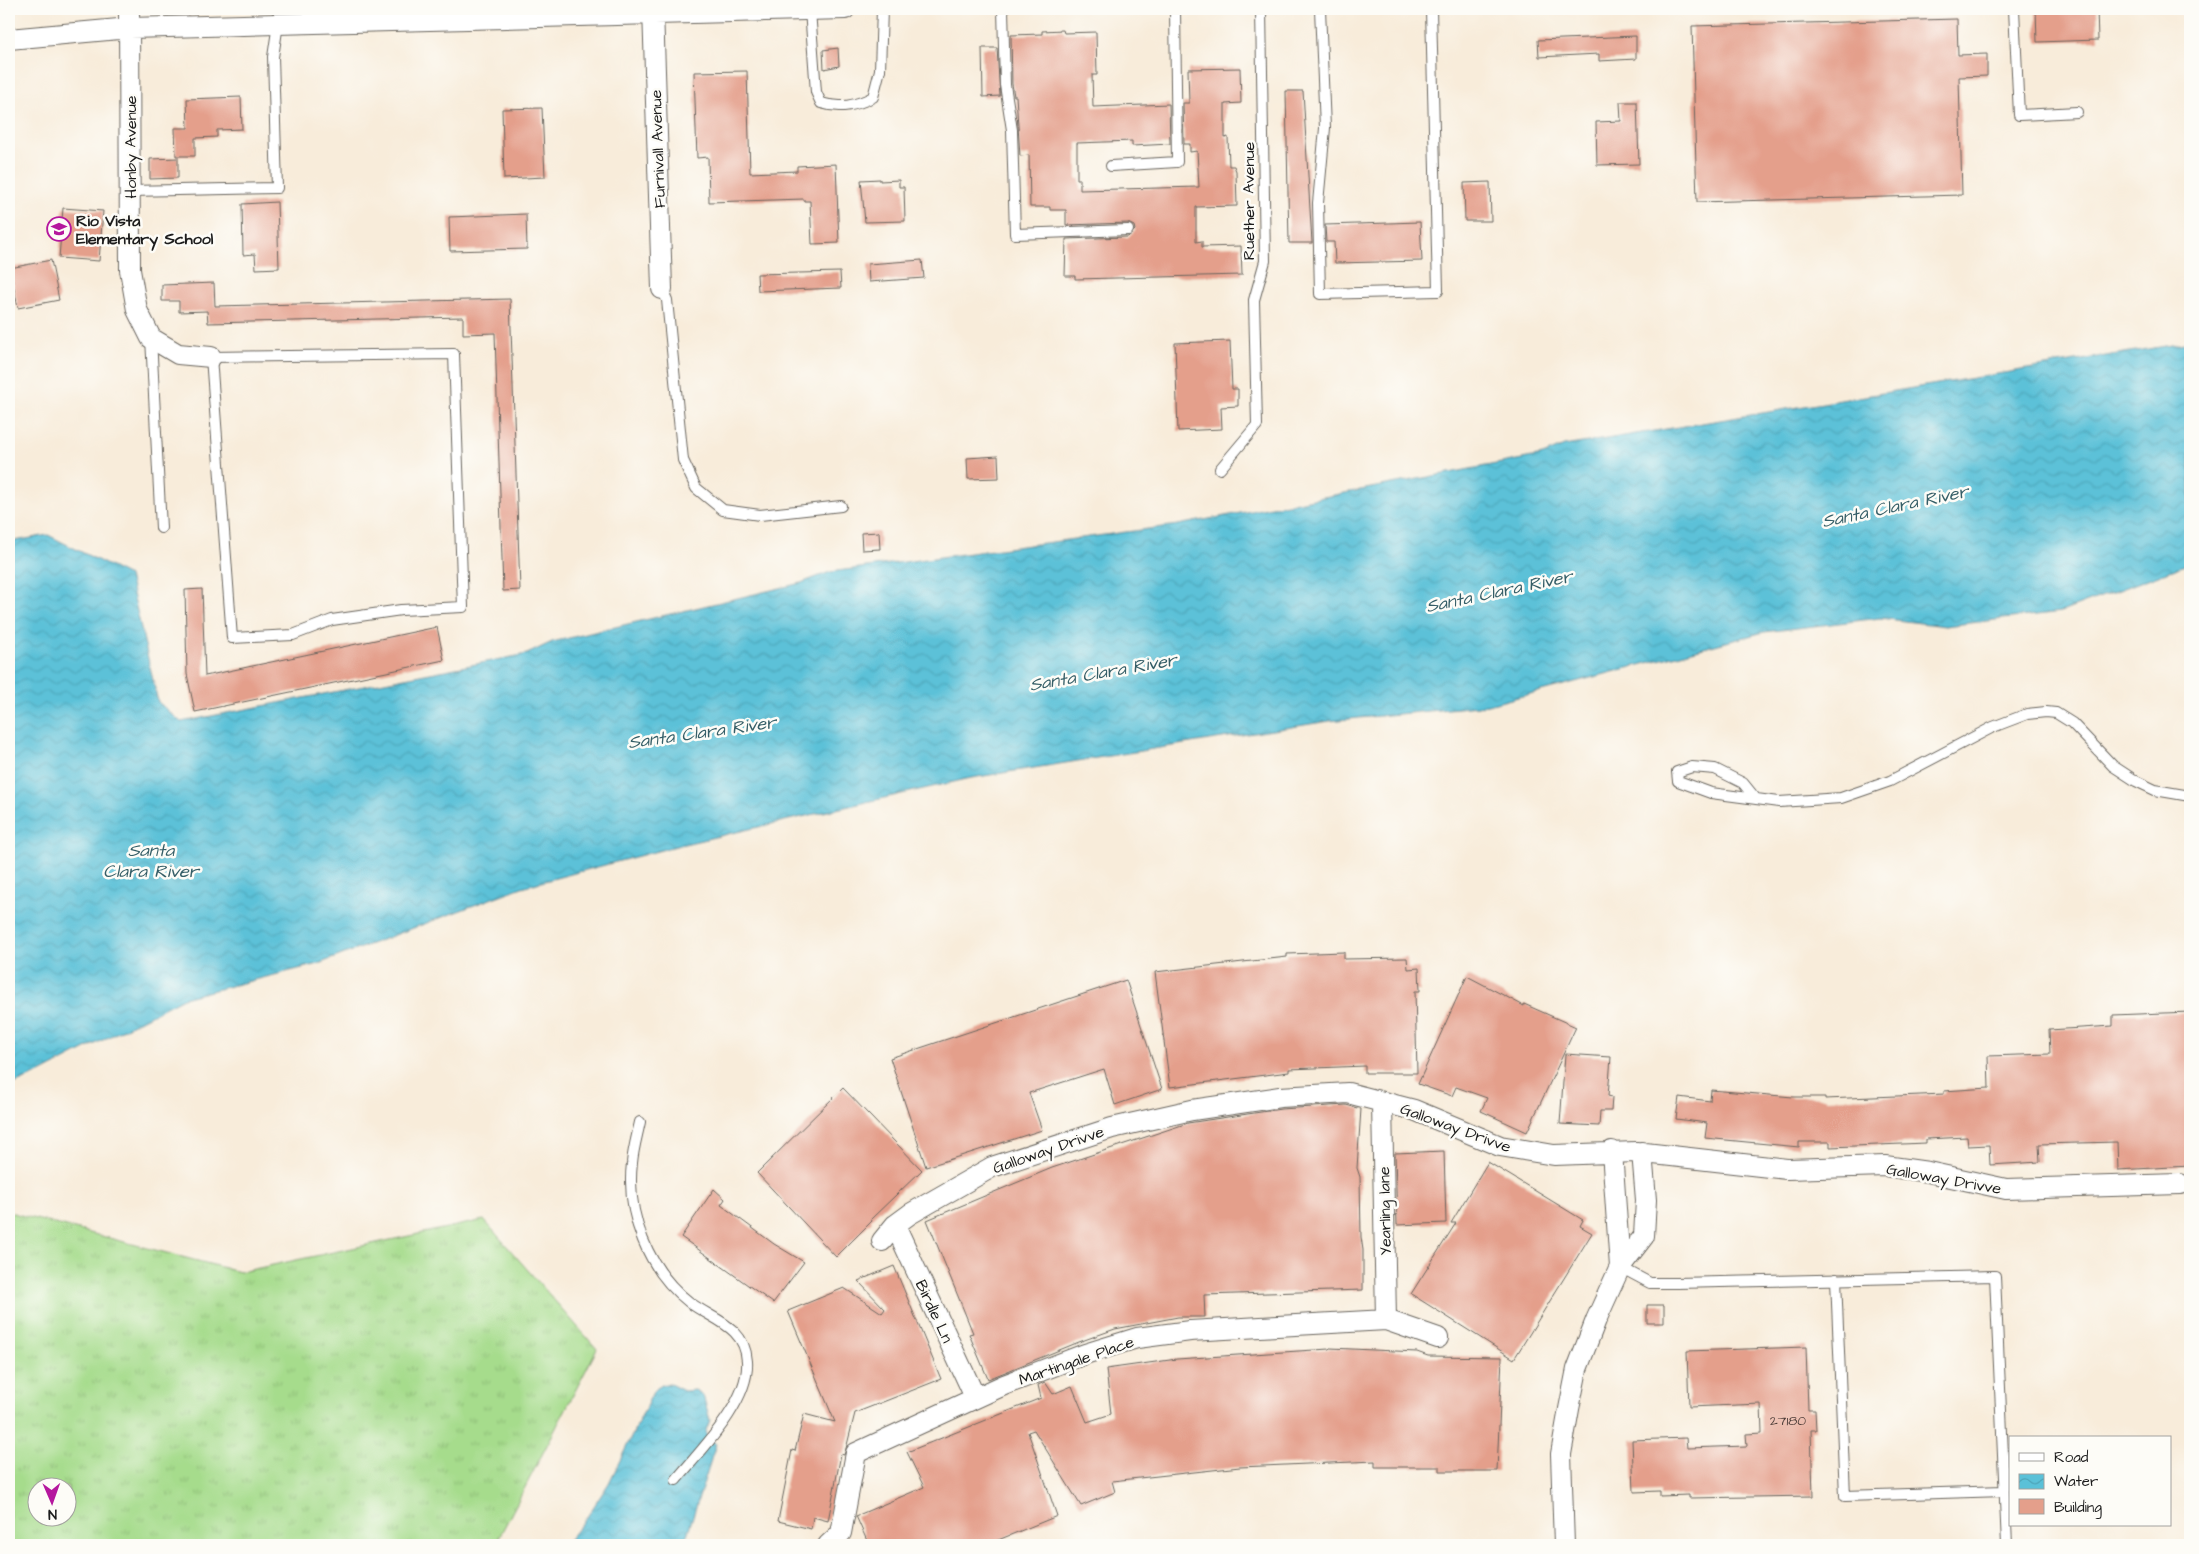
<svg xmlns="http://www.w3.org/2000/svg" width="2199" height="1554" font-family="'Architects Daughter',sans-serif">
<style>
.grass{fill:url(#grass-tufts);stroke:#617c54;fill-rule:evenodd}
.water{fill:url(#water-waves);stroke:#3c6e7a}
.building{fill:#e49f8b}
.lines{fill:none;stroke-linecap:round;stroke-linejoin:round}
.lane-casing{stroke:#69655e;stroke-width:12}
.street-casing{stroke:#69655e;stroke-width:22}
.lane{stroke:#fff;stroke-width:10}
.street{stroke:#fff;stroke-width:20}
.labels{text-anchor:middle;stroke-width:5;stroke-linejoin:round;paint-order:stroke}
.number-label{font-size:14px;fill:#4e3d38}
.street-label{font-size:16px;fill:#1c1c1c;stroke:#fdfcf7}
.poi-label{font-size:16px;font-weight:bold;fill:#1c1c1c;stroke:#fdfcf7;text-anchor:start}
.water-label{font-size:18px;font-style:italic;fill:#355e67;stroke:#fdfcf7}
</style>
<defs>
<pattern id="grass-tufts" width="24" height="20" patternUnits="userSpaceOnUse" patternTransform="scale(1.25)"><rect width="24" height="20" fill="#a6dc8c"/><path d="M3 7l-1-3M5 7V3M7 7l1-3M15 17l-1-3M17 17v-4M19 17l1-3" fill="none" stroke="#8ebc78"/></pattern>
<pattern id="water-waves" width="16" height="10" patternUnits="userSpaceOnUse" patternTransform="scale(1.25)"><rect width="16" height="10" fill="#5bc1d8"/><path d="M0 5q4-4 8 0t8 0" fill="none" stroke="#4fa5b9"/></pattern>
</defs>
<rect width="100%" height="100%" fill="#fdfcf7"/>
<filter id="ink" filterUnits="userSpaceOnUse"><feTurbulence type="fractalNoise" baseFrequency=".02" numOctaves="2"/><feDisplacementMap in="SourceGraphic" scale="10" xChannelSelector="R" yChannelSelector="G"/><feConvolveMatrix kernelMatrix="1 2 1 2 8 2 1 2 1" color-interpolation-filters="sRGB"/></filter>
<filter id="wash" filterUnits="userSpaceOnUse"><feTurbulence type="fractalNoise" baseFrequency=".0096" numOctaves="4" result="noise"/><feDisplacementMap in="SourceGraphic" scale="20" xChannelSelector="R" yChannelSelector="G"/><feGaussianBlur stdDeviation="1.12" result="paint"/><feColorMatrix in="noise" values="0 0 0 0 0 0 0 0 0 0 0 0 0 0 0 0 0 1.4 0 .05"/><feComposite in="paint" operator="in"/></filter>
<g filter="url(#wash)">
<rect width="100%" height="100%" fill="#f8ecda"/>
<!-- grass -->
<path class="grass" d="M9 1212 240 1272 484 1220 597 1349 495 1545H9ZM38 1486H68V1516H38Z"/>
<!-- water -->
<path class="water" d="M2190 342V563L2061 612 1945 626 1880 618 1764 632 1488 705 1329 721 971 778 680 845 522 887 318 964 183 998 40 1073 9 1086V542L48 535 129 576 158 702 181 722 527 654 552 642 801 583 830 572 1178 525 1543 455 1564 446Z
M670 1384 684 1391 695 1390 703 1395 710 1420 705 1433 716 1444 687 1535 675 1545H564L585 1520 609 1483 654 1390 662 1385Z"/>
<g id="blocks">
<!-- building -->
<path class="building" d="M2036 9H2097L2098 40 2037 42Z
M1957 19 1958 55 1987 54V76L1959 77 1962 195 1697 202 1692 26Z
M1063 30 1064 33 1096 32 1097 75H1092L1093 107 1169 104 1170 144 1132 146V141L1077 143V179H1080V190L1199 187 1197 151 1190 152V144H1184L1183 103H1189L1188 69 1240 68 1241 103 1225 104V138L1228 137 1229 166H1234L1236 171 1237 206 1196 207V242L1202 241V247L1241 246 1242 275 1075 279V276H1065L1066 239 1128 237 1135 230 1134 226 1128 223 1066 225V210H1050V207H1030L1029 155 1020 156 1016 96H1014L1012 84 1011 35 1042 34V31Z
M1636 36V59L1599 61V54L1539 57 1538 40Z
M838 48 839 66 824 69 823 50Z
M982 48H997L1000 96 983 97Z
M747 71 750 173 797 171V166L836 164 839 243 812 244 810 201H804V199L709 202 708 157 697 158 694 72Z
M1286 91H1303L1312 243H1289Z
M241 97 242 129 217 130V137L195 138V156H176L175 128H188L187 99Z
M1620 102H1637L1639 164 1597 165 1596 122 1621 121Z
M542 108 545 177 504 179 502 109Z
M178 158V178L150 179V159Z
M880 179V181L899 180V187H904L905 221 865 222 861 180Z
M1490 182 1491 221H1465L1464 183Z
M277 202 279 268 256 269 255 254 243 255 242 204Z
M63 208 103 211 99 261 59 258Z
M526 214 527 249 450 251 449 217Z
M1420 222 1422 261 1335 263 1334 242H1326L1325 225Z
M51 260 59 300 18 308 10 268Z
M922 260 924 278 869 282 868 264Z
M840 272 841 288 758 291 757 274Z
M214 283 215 306 510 299 520 590 503 591 495 333 463 334V317L208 323 207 311 179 312V301H162V285Z
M1230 341 1232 389H1238V406L1221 407 1222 429 1178 431 1175 343Z
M998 456 999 478 968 479 967 458Z
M879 532 880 549 862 550 861 533Z
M202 589 205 676 437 627 444 660 195 712 187 674 185 590Z
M1344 952V959L1407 958 1408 969 1419 968 1420 991H1415L1417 1073H1365V1066L1289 1069V1072L1170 1087 1155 972 1287 957V954Z
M1467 976 1524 1006V1004L1576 1027 1527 1132 1481 1111 1487 1098 1456 1087 1452 1096 1418 1084Z
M1126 980 1162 1089 1115 1105 1104 1069 1029 1093 1042 1130 926 1167 890 1058Z
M2190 1012V1166L2118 1170 2117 1142 2039 1144 2040 1162 1990 1165 1989 1145 1968 1146 1967 1137 1926 1139V1143L1830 1147V1142H1799V1147L1705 1138 1707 1123 1676 1119 1679 1097 1710 1101 1711 1090 1793 1097H1825V1099L1944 1094V1091L1989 1088 1988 1056 2050 1054 2049 1030 2113 1026V1015Z
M1565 1054 1611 1057 1608 1096 1612 1097 1611 1111H1600L1599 1126 1560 1124Z
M843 1088 922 1170 871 1219 872 1221 836 1257 757 1173Z
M1346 1105 1361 1109 1357 1168 1360 1177 1361 1237 1363 1250V1290L1204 1295 1205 1317H1178L1115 1329 1079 1342 988 1379 969 1334 973 1333 927 1220 1052 1168 1188 1123 1281 1109Z
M1444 1151 1446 1223 1397 1225 1395 1153Z
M1488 1162 1583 1220 1580 1226 1592 1233 1514 1359 1411 1294 1456 1223H1451Z
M714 1189 725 1199 721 1205 774 1244 804 1262 773 1303 681 1237Z
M894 1266 941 1379 855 1413 847 1445 844 1455 841 1454 828 1521 813 1517 811 1529 778 1521 792 1450 795 1451 804 1414 835 1422 788 1311 844 1288 882 1313 885 1309 858 1281Z
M1647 1305H1664V1323H1647Z
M1806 1347 1808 1410H1815L1816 1430H1811L1813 1496 1689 1498V1495L1660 1496V1491L1634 1492 1632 1440 1686 1438 1687 1448 1747 1446 1746 1434 1762 1433 1761 1404 1689 1407 1687 1351Z
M1330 1348 1417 1352 1428 1356 1502 1357 1497 1471H1440V1467H1375V1461L1240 1467 1112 1481 1115 1492 1081 1506 1034 1430 1028 1432 1057 1516 986 1545H877L868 1543 856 1516 924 1487 907 1452 1041 1398 1038 1385 1045 1382 1053 1394 1072 1386 1087 1422 1111 1414 1106 1369 1177 1359 1329 1349Z"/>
</g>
</g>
<g filter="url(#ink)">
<use href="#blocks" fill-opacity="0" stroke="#69655e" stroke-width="1"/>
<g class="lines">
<!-- lane casing -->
<g class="lane-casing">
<path id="lane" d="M1003 9 1005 85 1012 130 1015 234 1128 230
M1320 9 1325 128 1318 203 1320 294 1438 291 1431 9
M2014 9 2019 115 2077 112
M810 10 816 92 821 103C840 109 855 106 873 97L880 70 882 9
M1111 166 1177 162 1175 9
M130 191 277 188 273 57 278 24
M662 289 667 300 683 460 696 488 723 510 760 515 841 506
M151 338 161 528
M454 354 463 607 401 610 332 620 293 635 232 638 211 357Z
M1220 469 1257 425 1254 300 1265 261 1261 9
M1756 799 1743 783 1715 769 1692 767 1677 772 1678 781 1711 793 1779 802 1841 798 1890 781 1993 727 2027 714 2046 712 2056 713 2072 723 2113 766 2136 781 2155 790 2190 796
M640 1122C637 1136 633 1150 632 1163 626 1214 648 1270 689 1302 713 1320 745 1326 747 1361 750 1402 700 1451 676 1480
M1620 1267 1650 1283H1677L1995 1276 2007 1545
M1836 1279 1845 1496 2004 1491"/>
</g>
<!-- street casing -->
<g class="street-casing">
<path id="street" d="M129 9 130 270 137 310 151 338 178 354 211 357
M653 9 662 289
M9 39 130 28 845 9
M1382 1102 1386 1320
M1612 1151 1620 1267
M895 1225 975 1397
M882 1241 895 1225 910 1214 992 1167 1112 1128 1192 1110 1280 1097 1348 1093 1414 1110 1500 1146 1554 1155 1636 1152 1787 1169 1885 1166 1928 1172 2006 1189 2180 1184
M828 1545 841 1533 856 1453 1004 1385 1085 1354 1137 1338 1190 1331 1386 1320 1438 1338
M1564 1545 1561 1454 1569 1409 1577 1369 1596 1320 1620 1267 1644 1236 1646 1200 1642 1152"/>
</g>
<!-- lane -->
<use href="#lane" class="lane"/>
<!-- street -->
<use href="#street" class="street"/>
</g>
</g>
<!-- icons -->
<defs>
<g id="school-ring" transform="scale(1.25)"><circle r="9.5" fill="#fdfcf7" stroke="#b5179e" stroke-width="1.5"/><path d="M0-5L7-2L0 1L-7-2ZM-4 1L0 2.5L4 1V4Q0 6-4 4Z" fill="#b5179e"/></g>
</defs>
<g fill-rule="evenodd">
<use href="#school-ring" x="59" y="229"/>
</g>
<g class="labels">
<!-- number labels -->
<g class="number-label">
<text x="1788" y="1425">27180</text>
</g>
<!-- street labels -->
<g class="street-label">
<text transform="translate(130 147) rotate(-90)" y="6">Honby Avenue</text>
<text transform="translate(657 149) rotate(-92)" y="6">Furnivall Avenue</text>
<text transform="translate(1248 201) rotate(-90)" y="6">Ruether Avenue</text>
<text transform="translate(1456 1127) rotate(20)" y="6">Galloway Drivve</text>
<text transform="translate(1048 1149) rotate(-19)" y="6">Galloway Drivve</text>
<text transform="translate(1944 1178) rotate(10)" y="6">Galloway Drivve</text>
<text transform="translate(1384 1211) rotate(-91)" y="6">Yearling lane</text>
<text transform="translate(935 1311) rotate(65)" y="6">Birdle Ln</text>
<text transform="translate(1076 1360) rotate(-19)" y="6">Martingale Place</text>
</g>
<!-- poi labels -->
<g class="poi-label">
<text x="76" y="226">Rio Vista<tspan x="76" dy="18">Elementary School</tspan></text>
</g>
<!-- water labels -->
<g class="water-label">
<text transform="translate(1895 506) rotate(-12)" y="6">Santa Clara River</text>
<text transform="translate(1499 591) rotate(-12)" y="6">Santa Clara River</text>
<text transform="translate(1103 672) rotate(-10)" y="6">Santa Clara River</text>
<text transform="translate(702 732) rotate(-8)" y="6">Santa Clara River</text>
<text x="151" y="856">Santa<tspan x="151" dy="21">Clara River</tspan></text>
</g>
</g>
<!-- margin -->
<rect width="2199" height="1554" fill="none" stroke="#fdfcf7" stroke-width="30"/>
<!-- legend -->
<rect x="2009" y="1436" width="162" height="90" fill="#fdfcf7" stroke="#a3a29f"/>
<rect x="2019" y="1453" width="25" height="8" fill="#ffffff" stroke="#a3a29f"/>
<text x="2054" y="1462" font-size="15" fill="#1c1c1c">Road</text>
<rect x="2019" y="1474" width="25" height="15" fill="url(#water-waves)" stroke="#a3a29f"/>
<text x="2054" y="1486" font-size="15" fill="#1c1c1c">Water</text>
<rect x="2019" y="1499" width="25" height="15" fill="#e49f8b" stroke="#a3a29f"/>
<text x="2054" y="1512" font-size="15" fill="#1c1c1c">Building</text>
<!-- north arrow -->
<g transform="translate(52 1502) rotate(178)"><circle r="24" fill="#fdfcf7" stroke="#a3a29f"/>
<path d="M0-4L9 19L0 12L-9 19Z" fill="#b5179e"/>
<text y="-8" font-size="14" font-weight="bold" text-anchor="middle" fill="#1c1c1c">N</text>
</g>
</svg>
